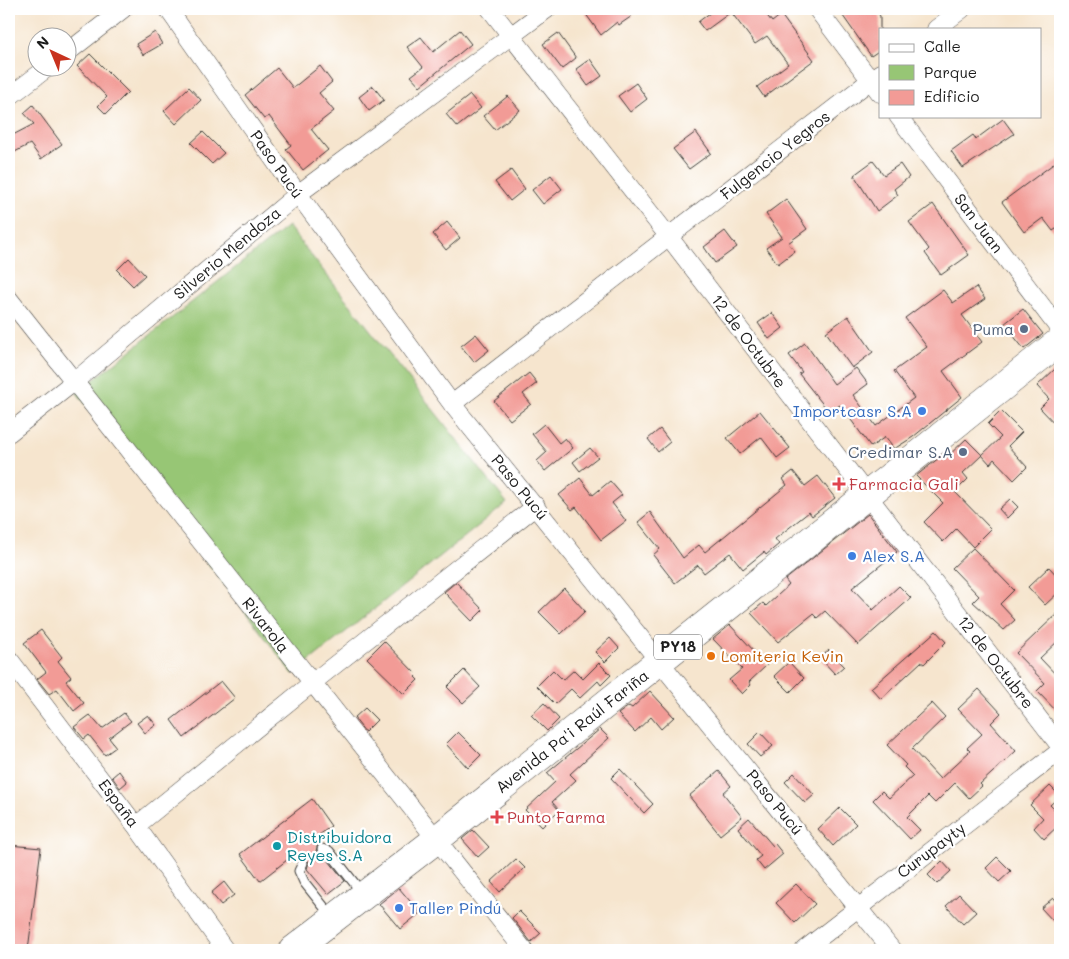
<svg xmlns="http://www.w3.org/2000/svg" width="1069" height="959" font-family="Mali,sans-serif">
<style>
.green{fill:#97c675;stroke:#5a7148}
.building{fill:#f29b96}
.lines{fill:none;stroke-linecap:round;stroke-linejoin:round}
.service-casing{stroke:#3d3a37;stroke-width:11}
.minor-casing{stroke:#3d3a37;stroke-width:19}
.trunk-casing{stroke:#3d3a37;stroke-width:29}
.service{stroke:#fff;stroke-width:9}
.minor{stroke:#fff;stroke-width:18}
.trunk{stroke:#fff;stroke-width:28}
.service-dot{fill:#5c6f8a;stroke:#fff;stroke-width:2}
.shop-dot{fill:#3f7fe0;stroke:#fff;stroke-width:2}
.health-dot{fill:#e0444e;stroke:#fff;stroke-width:2}
.food-dot{fill:#e8710a;stroke:#fff;stroke-width:2}
.culture-dot{fill:#0f9aa8;stroke:#fff;stroke-width:2}
.labels{text-anchor:middle;stroke-width:4.5;stroke-linejoin:round;paint-order:stroke}
.shield{fill:#fff;stroke:#606060;stroke-width:1}
.shield-label{font-size:15px;font-weight:bold;fill:#1c1c1c}
.street-label{font-size:16px;fill:#1c1c1c;stroke:#fff}
.service-label{font-size:16px;fill:#4e5e75;stroke:#fff;text-anchor:end}
.shop-label{font-size:16px;fill:#366cbe;stroke:#fff;text-anchor:start}
.health-label{font-size:16px;fill:#be3a42;stroke:#fff;text-anchor:start}
.food-label{font-size:16px;fill:#c56008;stroke:#fff;text-anchor:start}
.culture-label{font-size:16px;fill:#0d838f;stroke:#fff;text-anchor:start}
</style>
<rect width="100%" height="100%" fill="#fff"/>
<filter id="ink" filterUnits="userSpaceOnUse"><feTurbulence type="fractalNoise" baseFrequency=".02" numOctaves="2"/><feDisplacementMap in="SourceGraphic" scale="10" xChannelSelector="R" yChannelSelector="G"/><feConvolveMatrix kernelMatrix="1 2 1 2 8 2 1 2 1" color-interpolation-filters="sRGB"/></filter>
<filter id="wash" filterUnits="userSpaceOnUse"><feTurbulence type="fractalNoise" baseFrequency=".0096" numOctaves="4" result="noise"/><feDisplacementMap in="SourceGraphic" scale="20" xChannelSelector="R" yChannelSelector="G"/><feGaussianBlur stdDeviation="1.12" result="paint"/><feColorMatrix in="noise" values="0 0 0 0 0 0 0 0 0 0 0 0 0 0 0 0 0 1.4 0 .05"/><feComposite in="paint" operator="in"/></filter>
<g filter="url(#wash)">
<rect width="100%" height="100%" fill="#f6e5ce"/>
<!-- green -->
<path class="green" d="M288 226 507 503 293 674 77 393Z"/>
<g id="blocks">
<!-- building -->
<path class="building" d="M591 9H627L632 16 619 25 617 22 601 35 585 13Z
M715 9H762L772 22 781 15 814 60 764 97 757 87 788 64 767 36 755 44 731 12 705 31 698 22Z
M838 9H875L880 16V50L871 56Z
M460 30 471 44 420 86 411 76 423 67 407 47 421 37 433 52Z
M155 32 162 44 143 55 136 44Z
M558 33 576 58 562 69 543 44Z
M90 54 128 92 106 114 98 106 107 97 77 66Z
M590 59 602 76 588 86 576 69Z
M320 66 332 82 319 93 334 111 311 129 328 150 303 170 286 149 291 145 269 116 264 119 245 95 277 68 293 88Z
M636 83 647 99 630 112 618 96Z
M373 86 384 100 369 111 359 97Z
M189 87 201 100 176 124 164 111Z
M470 95 481 108 457 127 446 114Z
M508 96 520 110 495 130 483 116Z
M33 105 62 144 41 159 30 144 9 155V137L34 124 24 113Z
M1003 119 1014 134 963 168 951 151 973 135 976 139Z
M203 132 224 153 212 164 191 143Z
M696 132 711 153 689 169 673 149Z
M1060 159V226L1053 231 1043 218 1024 232 1002 202Z
M873 161 884 175 900 164 909 177 894 189 898 195 877 211 854 175Z
M511 170 525 189 510 201 495 182Z
M551 175 562 189 543 204 532 190Z
M786 199 807 229 788 243 795 251 778 264 766 248 782 237 766 214Z
M933 204 969 255 941 275 925 253 929 249 909 222Z
M447 222 460 238 446 250 433 234Z
M725 231 737 247 715 263 704 247Z
M129 258 145 275 133 286 117 270Z
M976 287 985 299 962 315 982 342 943 371 962 397 913 437 894 449 885 437 871 447 840 405 829 412 799 374 802 372 789 355 805 343 834 384 856 368 868 384 853 395 876 426 914 398 894 371 927 347 905 318 943 290 953 303Z
M1023 309 1043 334 1024 349 1004 324Z
M772 313 783 328 769 339 758 323Z
M848 316 873 352 852 368 826 332Z
M476 334 489 350 474 362 461 346Z
M1055 369 1060 374V429L1040 408 1049 399 1037 386Z
M529 373 537 383 523 394 531 404 510 420 494 401Z
M760 411 790 448 777 458 761 437 740 454 727 438Z
M1001 411 1022 432 1008 446 1027 467 1014 480 994 459 990 464 982 455 1001 437 988 424Z
M544 424 559 443 565 438 573 448 545 471 537 461 547 452 532 434Z
M660 429 670 442 658 452 648 439Z
M966 439 982 455 963 473 968 479 955 492 991 529 973 547 956 529 943 542 924 522 943 503 916 476 944 454 947 457Z
M590 448 598 457 580 471 573 462Z
M793 471 805 486 818 476 835 498 812 516 809 512 775 539 779 544 766 555 764 552 743 569 730 553 704 573 698 565 675 583 653 555 660 549 638 522 650 512 683 558 699 545 705 552 787 485 783 479Z
M580 478 593 495 610 481 622 495 612 503 626 521 601 540 576 507 572 510 559 495Z
M1010 499 1018 507 1007 518 999 509Z
M868 514 897 552 852 588 873 610 899 586 911 598 858 645 825 611 817 618 813 614 778 642 751 613 763 603 766 606 789 585 785 580Z
M973 548 1014 590 1000 604 1015 620 1004 630 973 602 979 596 952 568Z
M1049 567 1060 579V591L1045 605 1028 587Z
M456 582 483 610 472 621 444 592Z
M564 588 585 611 561 634 539 612Z
M1060 611V639L1040 658 1060 679V715L1037 691 1045 683 1016 653Z
M730 625 767 665 749 682 751 685 742 694 729 680 742 669 713 639Z
M41 630 62 657 58 661 71 677 66 681 84 703 74 711 57 689 49 694 37 679 46 672 24 643Z
M936 631 946 642 924 664 921 662 881 699 871 688Z
M610 638 619 648 605 662 595 652Z
M384 641 417 675 415 677 418 680 404 694 367 658Z
M829 650 844 666 835 674 820 658Z
M789 662 804 678 790 692 774 676Z
M599 663 611 675 601 685 598 681 580 698 571 689 555 704 537 686 553 670 563 680 574 670 583 679Z
M464 670 480 687 463 703 447 687Z
M221 681 235 698 184 738 171 720Z
M979 689 1001 713 991 723 1016 751 980 784 982 786 969 798 955 783 935 803 928 796 907 817 920 830 910 839 873 800 882 791 889 798 913 776 904 767 906 765 887 745 932 703 945 717 912 749 940 779 970 751 967 748 982 734 958 709Z
M650 691 674 717 661 729 651 717 635 732 618 714 629 706 632 708Z
M544 703 559 719 547 731 531 715Z
M365 708 377 720 365 732 354 718Z
M124 713 131 721 109 738 116 747 105 755 89 735 84 739 74 727 90 715 102 729Z
M148 715 156 725 145 733 137 723Z
M600 729 609 738 570 774 576 780 552 802 559 810 542 827 525 810 555 782 547 773Z
M458 732 481 755 468 768 446 744Z
M760 732 773 746 760 757 748 744Z
M620 769 653 804 644 813 611 778Z
M119 771 127 782 120 788 112 777Z
M719 771 731 786 723 793 742 817 720 835 689 796Z
M794 773 814 795 805 803 785 782Z
M1050 786 1060 796 1050 805 1060 815V824L1044 839 1034 828 1043 818 1030 805Z
M312 799 331 826 314 839 318 844 316 851 325 856 345 881 328 894 307 869 309 862 305 857 299 858 296 853 260 881 240 854Z
M840 808 856 824 833 846 818 829Z
M749 818 773 846 775 844 783 854 764 870 756 860 761 856 738 828Z
M473 830 489 847 478 857 462 839Z
M9 845 41 848 28 950H9Z
M997 857 1011 871 999 882 986 868Z
M516 859 525 868 500 892 491 882Z
M942 861 951 871 937 884 928 875Z
M224 882 234 895 221 905 211 893Z
M796 884 815 904 795 923 776 903Z
M399 888 420 913 400 929 379 904Z
M959 894 976 912 963 924 946 906Z
M1053 898 1060 906V916L1054 922 1041 908Z
M519 911 541 933 531 942 512 918Z"/>
</g>
</g>
<g filter="url(#ink)">
<use href="#blocks" fill-opacity="0" stroke="#3d3a37" stroke-width="1"/>
<g class="lines">
<!-- service casing -->
<g class="service-casing">
<path id="service" d="M322 849 329 851 362 893
M303 863 299 871 304 882 332 917"/>
</g>
<!-- minor casing -->
<g class="minor-casing">
<path id="minor" d="M168 9 298 194 452 404 892 950
M490 9 669 237 1060 746
M817 9 880 93
M936 29 962 9
M68 52 123 9
M9 97 47 68
M898 116 1060 330
M9 299 524 950
M452 404 880 73
M9 433 75 381 298 194 547 9
M9 659 136 826 225 950
M136 826 312 683 536 506
M804 950 1060 751"/>
</g>
<!-- trunk casing -->
<g class="trunk-casing">
<path id="trunk" d="M293 950 437 839 1060 341"/>
</g>
<!-- service -->
<use href="#service" class="service"/>
<!-- minor -->
<use href="#minor" class="minor"/>
<!-- trunk -->
<use href="#trunk" class="trunk"/>
</g>
</g>
<!-- markers -->
<g class="service-dot">
<circle cx="1024" cy="329" r="5"/>
<circle cx="963" cy="452" r="5"/>
</g>
<g class="shop-dot">
<circle cx="922" cy="411" r="5"/>
<circle cx="852" cy="556" r="5"/>
<circle cx="399" cy="908" r="5"/>
</g>
<g class="health-dot">
<path d="M836.5 476.5h5v5h5v5h-5v5h-5v-5h-5v-5h5z"/>
<path d="M494.5 809.5h5v5h5v5h-5v5h-5v-5h-5v-5h5z"/>
</g>
<circle class="food-dot" cx="711" cy="656" r="5"/>
<circle class="culture-dot" cx="277" cy="846" r="5"/>
<g class="labels">
<!-- shield labels -->
<rect class="shield" x="654" y="634.5" width="48" height="25" rx="4"/>
<g class="shield-label">
<text x="678" y="652">PY18</text>
</g>
<!-- street labels -->
<g class="street-label">
<text transform="translate(775 155) rotate(-38)" y="6">Fulgencio Yegros</text>
<text transform="translate(277 164) rotate(55)" y="6">Paso Pucú</text>
<text transform="translate(979 223) rotate(53)" y="6">San Juan</text>
<text transform="translate(227 253) rotate(-40)" y="6">Silverio Mendoza</text>
<text transform="translate(749 341) rotate(53)" y="6">12 de Octubre</text>
<text transform="translate(520 487) rotate(51)" y="6">Paso Pucú</text>
<text transform="translate(266 625) rotate(52)" y="6">Rivarola</text>
<text transform="translate(996 662) rotate(52)" y="6">12 de Octubre</text>
<text transform="translate(572 731) rotate(-38)" y="6">Avenida Pa'i Raúl Fariña</text>
<text transform="translate(775 802) rotate(51)" y="6">Paso Pucú</text>
<text transform="translate(119 803) rotate(53)" y="6">España</text>
<text transform="translate(931 850) rotate(-37)" y="6">Curupayty</text>
</g>
<!-- service labels -->
<g class="service-label">
<text x="1014" y="335">Puma</text>
<text x="953" y="458">Credimar S.A</text>
</g>
<!-- shop labels -->
<g class="shop-label">
<text x="912" y="417" text-anchor="end">Importcasr S.A</text>
<text x="862" y="562">Alex S.A</text>
<text x="409" y="914">Taller Pindú</text>
</g>
<!-- health labels -->
<g class="health-label">
<text x="849" y="490">Farmacia Gali</text>
<text x="507" y="823">Punto Farma</text>
</g>
<!-- food labels -->
<g class="food-label">
<text x="721" y="662">Lomiteria Kevin</text>
</g>
<!-- culture labels -->
<g class="culture-label">
<text x="287" y="843">Distribuidora<tspan x="287" dy="18">Reyes S.A</tspan></text>
</g>
</g>
<!-- margin -->
<rect width="1069" height="959" fill="none" stroke="#fff" stroke-width="30"/>
<!-- legend -->
<rect x="879" y="28" width="162" height="90" fill="#ffffff" stroke="#a4a4a4"/>
<rect x="889" y="44" width="25" height="8" fill="#ffffff" stroke="#a4a4a4"/>
<text x="924" y="52" font-size="15" fill="#1c1c1c">Calle</text>
<rect x="889" y="65" width="25" height="15" fill="#97c675" stroke="#a4a4a4"/>
<text x="924" y="78" font-size="15" fill="#1c1c1c">Parque</text>
<rect x="889" y="90" width="25" height="15" fill="#f29b96" stroke="#a4a4a4"/>
<text x="924" y="102" font-size="15" fill="#1c1c1c">Edificio</text>
<!-- north arrow -->
<g transform="translate(52 52) rotate(316)"><circle r="24" fill="#ffffff" stroke="#a4a4a4"/>
<path d="M0-4L9 19L0 12L-9 19Z" fill="#c8321e"/>
<text y="-8" font-size="14" font-weight="bold" text-anchor="middle" fill="#1c1c1c">N</text>
</g>
</svg>
